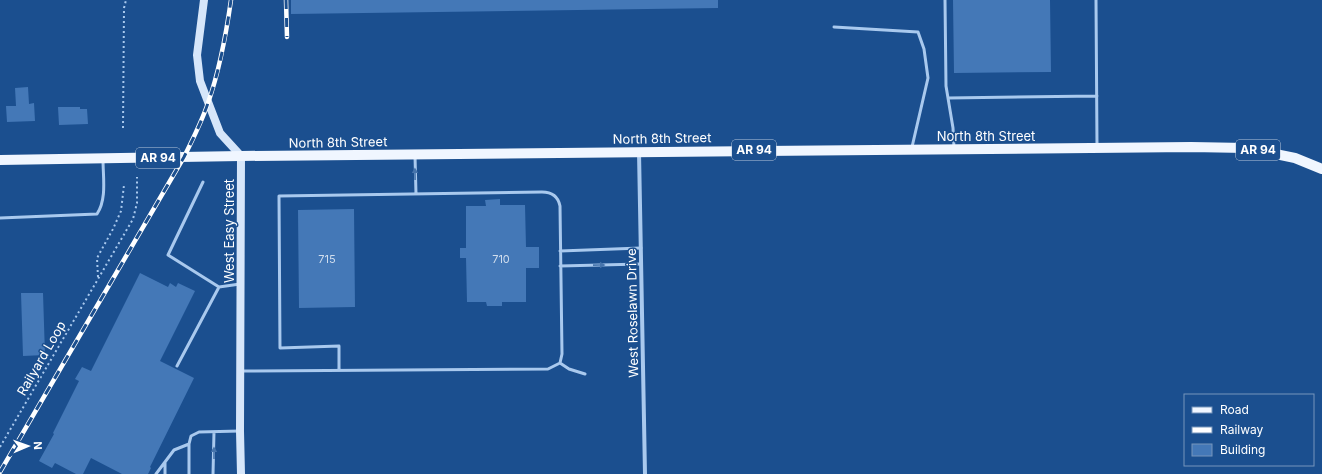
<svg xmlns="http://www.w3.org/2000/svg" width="1322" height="474" font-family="Inter,sans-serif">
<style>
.building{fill:#4478b7}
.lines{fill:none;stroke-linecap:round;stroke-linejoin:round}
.path{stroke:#a9c9ee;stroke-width:2;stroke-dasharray:2 3;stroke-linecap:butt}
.lane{stroke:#a9c9ee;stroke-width:3}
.street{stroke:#a9c9ee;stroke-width:4}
.secondary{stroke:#d6e6fa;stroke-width:8}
.primary{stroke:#f0f6ff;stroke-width:10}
.rail-casing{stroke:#fff;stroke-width:4.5}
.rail{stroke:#1b4f8f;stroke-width:3;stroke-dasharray:9;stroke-linecap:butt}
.oneway{fill:#4674ac}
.labels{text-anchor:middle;stroke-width:3;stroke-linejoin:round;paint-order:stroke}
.number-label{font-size:11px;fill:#d0dded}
.shield{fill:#1b4f8f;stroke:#bbcadd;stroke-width:1}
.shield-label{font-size:12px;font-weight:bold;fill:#fff}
.street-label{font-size:13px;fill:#fff;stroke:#1b4f8f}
</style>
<rect width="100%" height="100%" fill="#1b4f8f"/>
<!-- building -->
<path class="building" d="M291 0H718V8L291 14Z
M953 0H1050L1051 72 954 73Z
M28 87 29 104 34 103 35 121 7 122 6 106H16L15 88Z
M58 107H80V109H87L88 124 59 125Z
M500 199V205H525L526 247H539V268H526V302H502V306H487L486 302H467L466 258H460V248H466V206H486L485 200Z
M354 209 355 307 299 308 298 210Z
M140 273 168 287 170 283 176 287 178 283 195 291 160 361 194 378 150 467 151 468 148 474H122L91 458 83 474H76L55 463 52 468 39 461 54 434 53 433 79 381 75 379 82 367 91 371Z
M21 293H43L45 355 23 356Z"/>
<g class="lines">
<!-- path -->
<path class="path" d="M123 128 124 8 126 0
M98 277 97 258 113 229 121 211 124 185
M0 447 133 219 137 203V177"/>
<!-- lane -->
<path class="lane" d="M945 0 946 86 953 128 954 148
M1096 0 1097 146
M834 27 918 32 924 49 928 78 912 147
M948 98 1097 96
M415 156 416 194
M203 182 168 255 219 287 240 284
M0 218 97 214C107 199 103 177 103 160
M560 251 641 248
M560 266 641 264
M560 363 569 369 585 374
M177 366 219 287
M242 371 548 369 560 363 562 354 560 206C558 196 552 192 542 192L279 196 280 348 339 346V370
M165 462V474
M156 474 174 450 189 444
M189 474V444L191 436 199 432 240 431
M213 474 214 432"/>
<!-- street -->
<path class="street" d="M639 152 645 474"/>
<!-- secondary -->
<path class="secondary" d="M204 0 197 55 200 81 220 133 241 156 240 431 241 474"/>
<!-- primary -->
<path class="primary" d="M0 160 241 156 1191 147 1246 148 1295 158 1322 169"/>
<!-- rail casing -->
<g class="rail-casing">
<path id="rail" d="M286 0 287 37
M0 472 184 157C193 139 202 121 208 103 220 69 226 35 231 0"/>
</g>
<!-- rail -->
<use href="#rail" class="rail"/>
</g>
<!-- one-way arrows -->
<defs><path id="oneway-solid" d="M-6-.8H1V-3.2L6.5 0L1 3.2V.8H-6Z"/></defs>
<g class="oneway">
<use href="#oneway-solid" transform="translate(415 174) rotate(-91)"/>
<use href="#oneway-solid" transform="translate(599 265) rotate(-1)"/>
<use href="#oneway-solid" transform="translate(214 453) rotate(-90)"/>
</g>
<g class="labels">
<!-- number labels -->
<g class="number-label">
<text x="327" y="263">715</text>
<text x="501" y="263">710</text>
</g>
<!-- shield labels -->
<g class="shield">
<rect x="732" y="140" width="44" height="20" rx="3"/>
<rect x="1236" y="140" width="44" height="20" rx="3"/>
<rect x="136" y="148" width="44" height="20" rx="3"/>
</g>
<g class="shield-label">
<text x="754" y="154">AR 94</text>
<text x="1258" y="154">AR 94</text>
<text x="158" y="162">AR 94</text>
</g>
<!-- street labels -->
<g class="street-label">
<text x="986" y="141">North 8th Street</text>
<text transform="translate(662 138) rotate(-1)" y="5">North 8th Street</text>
<text transform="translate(338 142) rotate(-1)" y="5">North 8th Street</text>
<text transform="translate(229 231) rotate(-90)" y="5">West Easy Street</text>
<text transform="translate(632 313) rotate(-91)" y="5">West Roselawn Drive</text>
<text transform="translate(41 358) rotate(-60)" y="5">Railyard Loop</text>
</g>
</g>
<!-- legend -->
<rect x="1184" y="394" width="130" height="72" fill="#1b4f8f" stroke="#7695bc"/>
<rect x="1192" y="407" width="20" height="6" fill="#f0f6ff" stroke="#7695bc"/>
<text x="1220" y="414" font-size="12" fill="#ffffff">Road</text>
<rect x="1192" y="427" width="20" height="6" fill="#ffffff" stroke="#7695bc"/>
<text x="1220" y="434" font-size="12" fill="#ffffff">Railway</text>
<rect x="1192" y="444" width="20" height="12" fill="#4478b7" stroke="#7695bc"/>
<text x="1220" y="454" font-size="12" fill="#ffffff">Building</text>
<!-- north arrow -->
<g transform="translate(28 446) rotate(88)" stroke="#1b4f8f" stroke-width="3" paint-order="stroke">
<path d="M0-3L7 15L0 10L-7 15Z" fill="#ffffff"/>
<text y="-6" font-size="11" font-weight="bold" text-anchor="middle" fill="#ffffff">N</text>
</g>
</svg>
